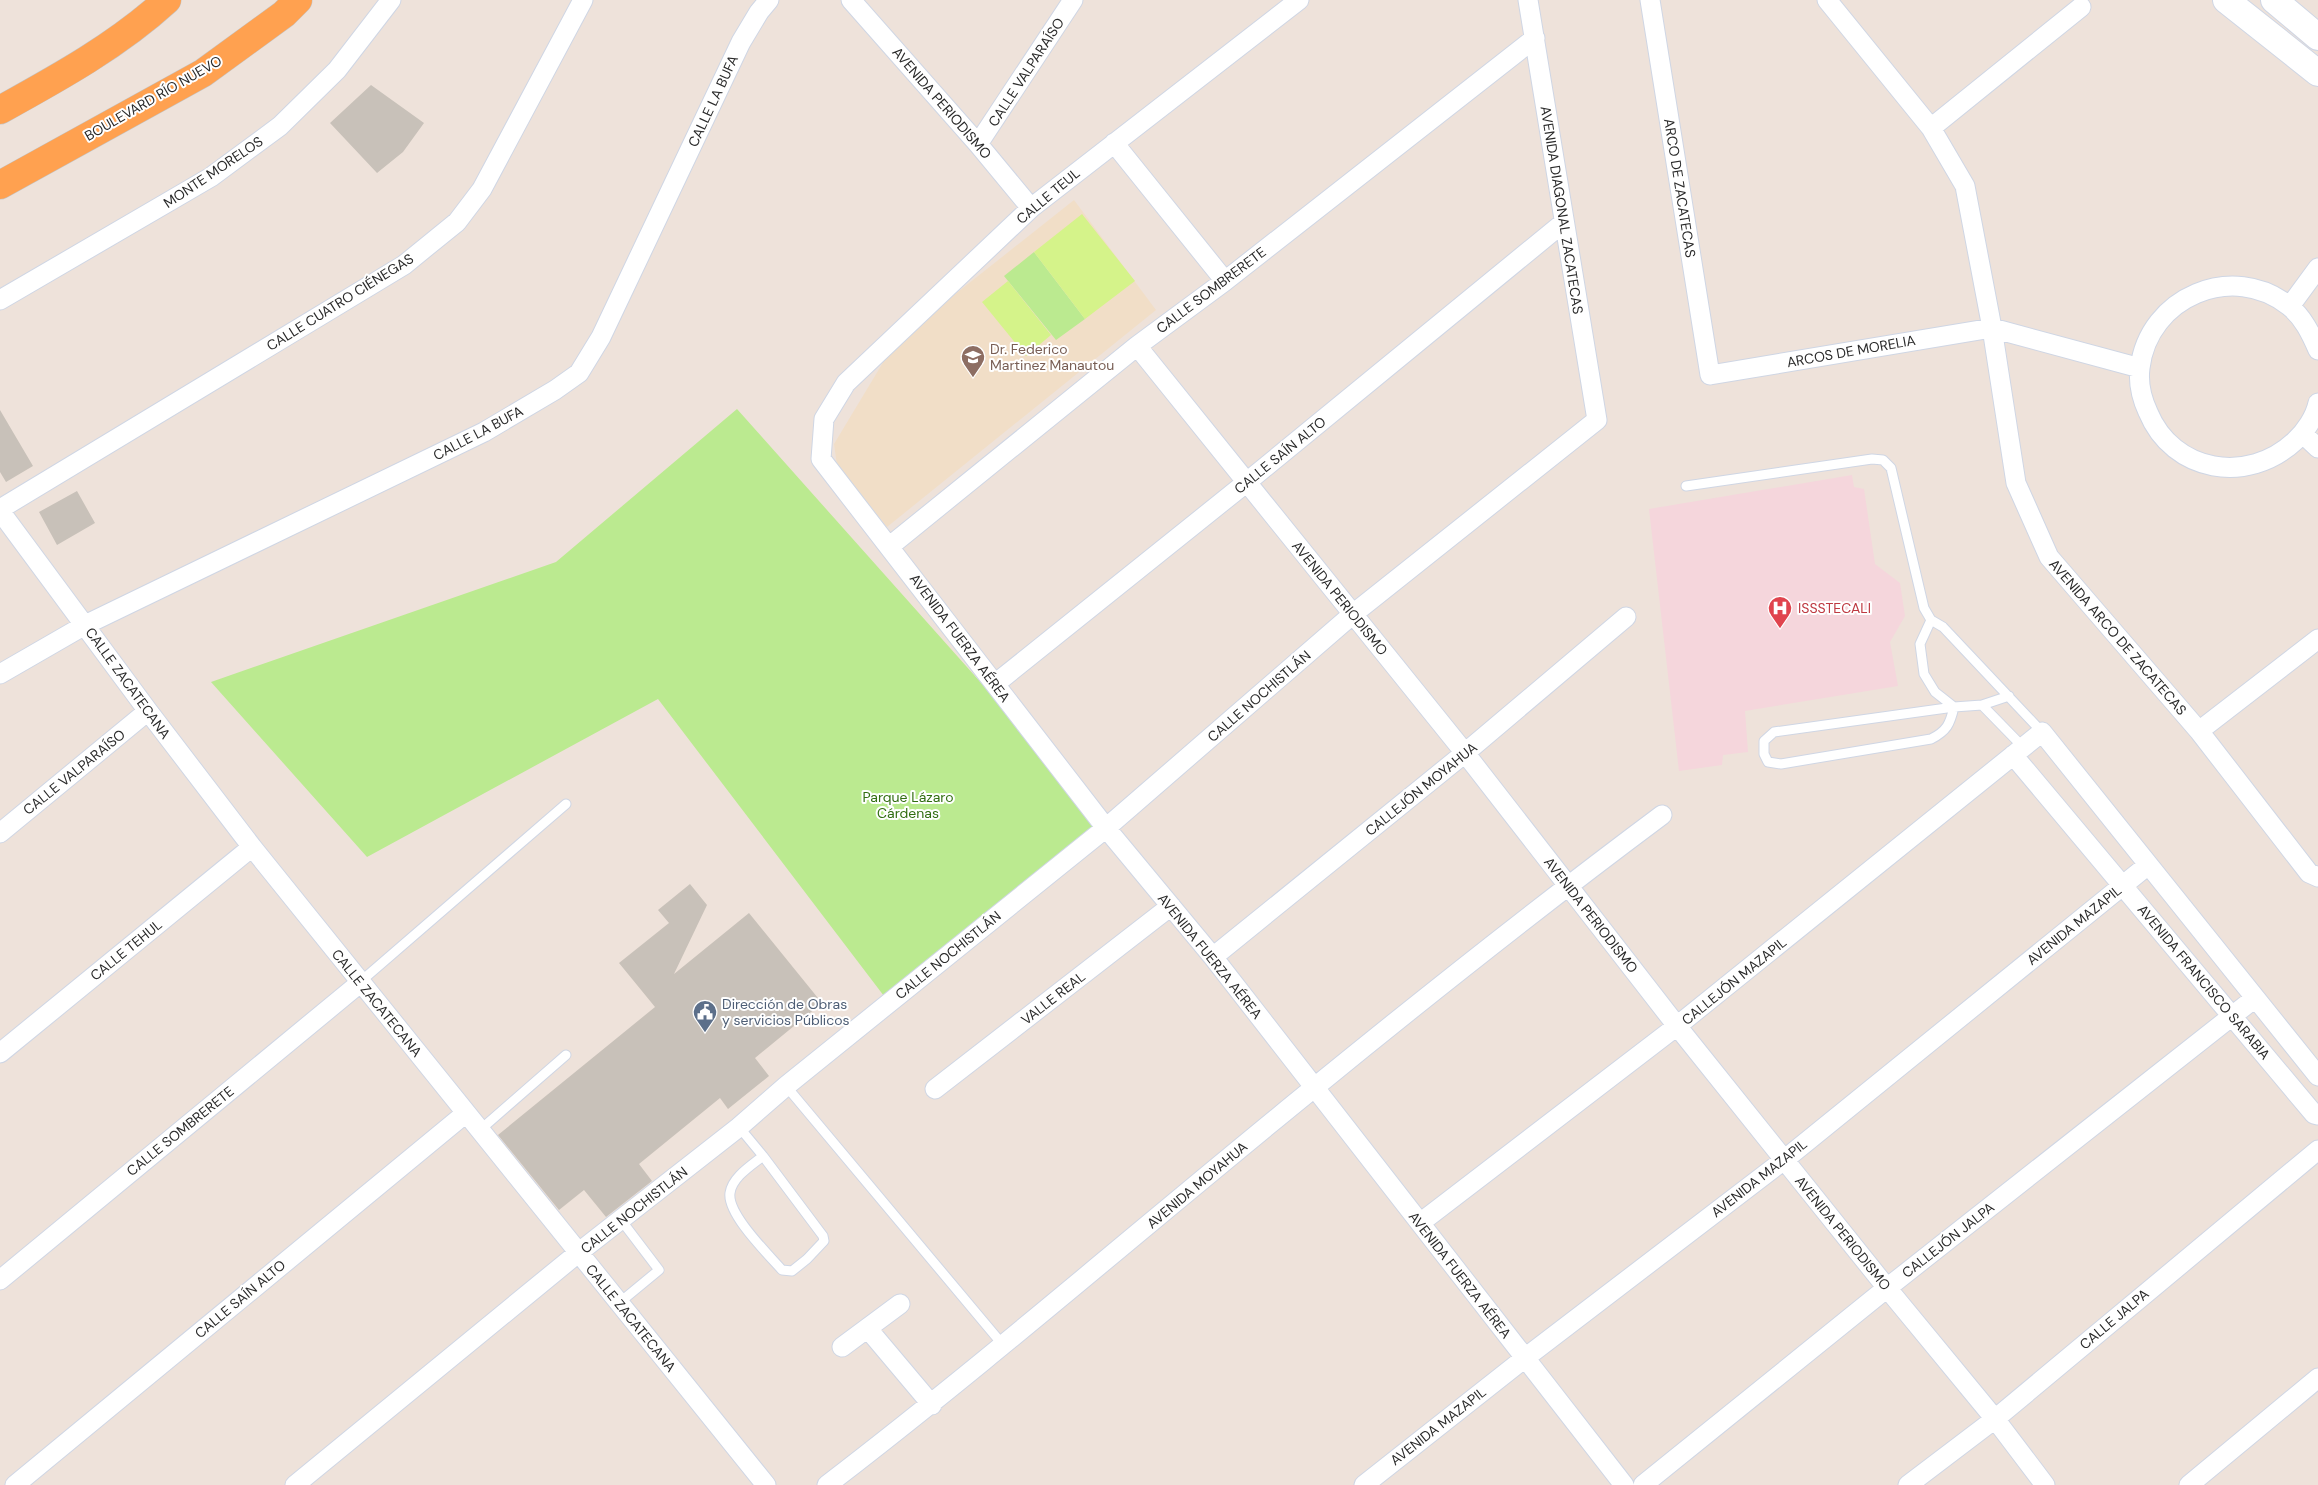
<svg xmlns="http://www.w3.org/2000/svg" width="2318" height="1485" font-family="'DM Sans',sans-serif">
<style>
.education{fill:#f1dec7}
.medical{fill:#f5d6dc}
.green{fill:#bbea90}
.pitch{fill:#d5f38a}
.building{fill:#c8c1b9}
.lines{fill:none;stroke-linecap:round;stroke-linejoin:round}
.service-casing{stroke:#cfd6e4;stroke-width:11}
.minor-casing{stroke:#cfd6e4;stroke-width:21}
.secondary-casing{stroke:#cfd6e4;stroke-width:28}
.trunk-casing{stroke:#c3c3c3;stroke-width:29}
.service{stroke:#fff;stroke-width:9}
.minor{stroke:#fff;stroke-width:19}
.secondary{stroke:#fff;stroke-width:26}
.trunk{stroke:#ffa150;stroke-width:28}
.labels{text-anchor:middle;stroke-width:4;stroke-linejoin:round;paint-order:stroke}
.street-label{font-size:14px;fill:#2a2a2a;stroke:#fff}
.education-label{font-size:14px;fill:#785e54;stroke:#fff;text-anchor:start}
.health-label{font-size:14px;fill:#be3a42;stroke:#fff;text-anchor:start}
.park-label{font-size:14px;fill:#326e12;stroke:#fff}
.service-label{font-size:14px;fill:#4e5e75;stroke:#fff;text-anchor:start}
</style>
<rect width="100%" height="100%" fill="#eee2da"/>
<!-- education -->
<path class="education" d="M1074 200 1156 310 887 527 837 465 834 444 896 341Z"/>
<!-- medical -->
<path class="medical" d="M1852 475 1854 487 1864 489 1875 564 1900 583 1905 616 1890 642 1898 686 1745 711 1748 752 1723 755 1722 765 1679 771 1649 509Z"/>
<!-- green -->
<path class="green" d="M1034 252 1085 319 1056 340 1004 276Z
M737 409 1105 822 887 1000 658 699 367 857 211 682 556 562Z"/>
<!-- pitch -->
<path class="pitch" d="M1082 214 1135 281 1085 319 1034 252Z
M1008 281 1051 335 1026 356 982 302Z"/>
<!-- building -->
<path class="building" d="M371 85 424 123 403 152 377 173 330 123Z
M0 410 33 466 6 482 0 472Z
M77 491 95 523 57 545 39 512Z
M690 884 707 905 674 974 749 913 822 1003 755 1058 769 1076 728 1109 720 1098 639 1164 652 1181 606 1217 584 1190 559 1210 498 1135 655 1007 619 963 669 923 658 910Z"/>
<g class="lines">
<!-- service casing -->
<g class="service-casing">
<path id="service" d="M1686 486 1872 459 1883 460 1891 468 1924 608 1931 620 1943 627 2042 732
M1931 620 1920 644 1924 674 1935 692 1954 707 1982 705 2009 696
M1982 705 2023 747
M1954 707C1950 724 1947 731 1931 739L1781 764 1768 762 1764 754V741L1774 732Z
M360 982 566 804
M786 1086 1003 1345
M739 1127 763 1156 823 1236 824 1241 807 1259 792 1271 782 1270C768 1254 727 1214 730 1193 732 1177 752 1165 763 1156
M480 1130 566 1055
M619 1303 659 1270 621 1220"/>
</g>
<!-- minor casing -->
<g class="minor-casing">
<path id="minor" d="M851 0 978 144 1031 208
M1299 0 1031 208 846 383 824 419 821 459 1106 828 1213 957 1624 1485
M1650 0 1710 375 1992 328 2140 368
M1827 0 1931 128 1965 186 1992 328 2016 483 2049 557 2199 731 2309 873 2318 877
M1931 128 2081 7
M1114 143 1225 281
M978 144 1073 0
M0 300 211 177 280 126 337 70 391 0
M2290 306 2318 268
M1137 346 1465 753 1677 1026 1887 1288 1995 1419 2045 1485
M2318 350C2311 334 2303 317 2289 306 2233 261 2148 297 2140 368 2138 383 2142 399 2148 412 2173 473 2248 485 2295 441 2305 432 2315 417 2318 403
M2303 434 2318 448
M0 509 404 265 457 222 482 189 583 0
M0 511 148 711 252 847 766 1485
M890 546 1137 346 1225 281 1535 38
M0 674 85 625 484 432 555 390 579 373 601 337 741 42 759 12 769 0
M995 684 1247 482 1563 223
M2199 731 2318 639
M2013 755 2314 1114 2318 1115
M0 833 148 711
M1213 957 1465 753 1626 617
M0 1053 252 847
M935 1089 1171 906
M1420 1223 1677 1026 2042 732 2318 1076
M0 1280 360 983
M868 1329 932 1405
M842 1347 900 1304
M15 1485 466 1113
M295 1485 578 1253 739 1127 786 1086 1106 828 1353 614 1597 420 1528 0
M827 1485C994 1357 1152 1219 1315 1087 1429 994 1544 903 1662 815
M1364 1485 1525 1358 1784 1160 2148 865
M1643 1485 1887 1288 2255 998
M1908 1485 1995 1419 2318 1150
M2189 1485 2318 1378"/>
</g>
<!-- secondary casing -->
<g class="secondary-casing">
<path id="secondary" d="M2226 0 2318 73
M2274 0 2318 37"/>
</g>
<!-- trunk casing -->
<g class="trunk-casing">
<path id="trunk" d="M0 110C58 78 118 45 167 0
M0 185 203 73 284 14 298 0"/>
</g>
<!-- service -->
<use href="#service" class="service"/>
<!-- minor -->
<use href="#minor" class="minor"/>
<!-- secondary -->
<use href="#secondary" class="secondary"/>
<!-- trunk -->
<use href="#trunk" class="trunk"/>
</g>
<!-- icons -->
<defs>
<g id="school-pin" transform="scale(1.25)"><path d="M0 17L-7.5 6A9.5 9.5 0 1 1 7.5 6Z" fill="#8d6e63" stroke="#fff"/><path d="M0-5L7-2L0 1L-7-2ZM-4 1L0 2.5L4 1V4Q0 6-4 4Z" fill="#fff"/></g>
<g id="hospital-pin" transform="scale(1.25)"><path d="M0 17L-7.5 6A9.5 9.5 0 1 1 7.5 6Z" fill="#e0444e" stroke="#fff"/><path d="M-5-5h3v3.5h4V-5h3V5h-3V1.5h-4V5h-3Z" fill="#fff"/></g>
<g id="civic-pin" transform="scale(1.25)"><path d="M0 17L-7.5 6A9.5 9.5 0 1 1 7.5 6Z" fill="#5c6f8a" stroke="#fff"/><path d="M-.6-6.5H3V-4.5H.6V-3L4-1V1h2V6H-6V1h2V-1L-.6-3ZM-1.2 2.5V6h2.4V2.5Z" fill="#fff"/></g>
</defs>
<g fill-rule="evenodd">
<use href="#school-pin" x="973" y="357"/>
<use href="#hospital-pin" x="1780" y="608"/>
<use href="#civic-pin" x="705" y="1012"/>
</g>
<g class="labels">
<!-- street labels -->
<g class="street-label">
<text transform="translate(1026 72) rotate(-57)" y="5">CALLE VALPARAÍSO</text>
<text transform="translate(153 98) rotate(-30)" y="5">BOULEVARD RÍO NUEVO</text>
<text transform="translate(713 101) rotate(-65)" y="5">CALLE LA BUFA</text>
<text transform="translate(942 103) rotate(49)" y="5">AVENIDA PERIODISMO</text>
<text transform="translate(213 172) rotate(-34)" y="5">MONTE MORELOS</text>
<text transform="translate(1680 188) rotate(81)" y="5">ARCO DE ZACATECAS</text>
<text transform="translate(1048 196) rotate(-40)" y="5">CALLE TEUL</text>
<text transform="translate(1562 210) rotate(81)" y="5">AVENIDA DIAGONAL ZACATECAS</text>
<text transform="translate(1211 290) rotate(-37)" y="5">CALLE SOMBRERETE</text>
<text transform="translate(340 302) rotate(-32)" y="5">CALLE CUATRO CIÉNEGAS</text>
<text transform="translate(1851 351) rotate(-10)" y="5">ARCOS DE MORELIA</text>
<text transform="translate(478 433) rotate(-28)" y="5">CALLE LA BUFA</text>
<text transform="translate(1280 455) rotate(-39)" y="5">CALLE SAÍN ALTO</text>
<text transform="translate(1340 598) rotate(51)" y="5">AVENIDA PERIODISMO</text>
<text transform="translate(2118 637) rotate(49)" y="5">AVENIDA ARCO DE ZACATECAS</text>
<text transform="translate(960 638) rotate(53)" y="5">AVENIDA FUERZA AÉREA</text>
<text transform="translate(128 683) rotate(54)" y="5">CALLE ZACATECANA</text>
<text transform="translate(1259 696) rotate(-41)" y="5">CALLE NOCHISTLÁN</text>
<text transform="translate(74 772) rotate(-39)" y="5">CALLE VALPARAÍSO</text>
<text transform="translate(1421 789) rotate(-39)" y="5">CALLEJÓN MOYAHUA</text>
<text transform="translate(1591 915) rotate(52)" y="5">AVENIDA PERIODISMO</text>
<text transform="translate(2074 925) rotate(-39)" y="5">AVENIDA MAZAPIL</text>
<text transform="translate(126 950) rotate(-39)" y="5">CALLE TEHUL</text>
<text transform="translate(948 955) rotate(-39)" y="5">CALLE NOCHISTLÁN</text>
<text transform="translate(1210 956) rotate(51)" y="5">AVENIDA FUERZA AÉREA</text>
<text transform="translate(1734 981) rotate(-39)" y="5">CALLEJÓN MAZAPIL</text>
<text transform="translate(2204 982) rotate(50)" y="5">AVENIDA FRANCISCO SARABIA</text>
<text transform="translate(1053 998) rotate(-38)" y="5">VALLE REAL</text>
<text transform="translate(377 1003) rotate(51)" y="5">CALLE ZACATECANA</text>
<text transform="translate(180 1131) rotate(-39)" y="5">CALLE SOMBRERETE</text>
<text transform="translate(1759 1178) rotate(-38)" y="5">AVENIDA MAZAPIL</text>
<text transform="translate(1197 1185) rotate(-40)" y="5">AVENIDA MOYAHUA</text>
<text transform="translate(634 1210) rotate(-38)" y="5">CALLE NOCHISTLÁN</text>
<text transform="translate(1843 1233) rotate(51)" y="5">AVENIDA PERIODISMO</text>
<text transform="translate(1948 1240) rotate(-38)" y="5">CALLEJÓN JALPA</text>
<text transform="translate(1460 1275) rotate(52)" y="5">AVENIDA FUERZA AÉREA</text>
<text transform="translate(240 1299) rotate(-40)" y="5">CALLE SAÍN ALTO</text>
<text transform="translate(631 1318) rotate(51)" y="5">CALLE ZACATECANA</text>
<text transform="translate(2114 1319) rotate(-40)" y="5">CALLE JALPA</text>
<text transform="translate(1438 1426) rotate(-38)" y="5">AVENIDA MAZAPIL</text>
</g>
<!-- education labels -->
<g class="education-label">
<text x="990" y="354">Dr. Federico<tspan x="990" dy="16">Martinez Manautou</tspan></text>
</g>
<!-- health labels -->
<g class="health-label">
<text x="1798" y="613">ISSSTECALI</text>
</g>
<!-- park labels -->
<g class="park-label">
<text x="908" y="802">Parque Lázaro<tspan x="908" dy="16">Cárdenas</tspan></text>
</g>
<!-- service labels -->
<g class="service-label">
<text x="722" y="1009">Dirección de Obras<tspan x="722" dy="16">y servicios Públicos</tspan></text>
</g>
</g>
</svg>
